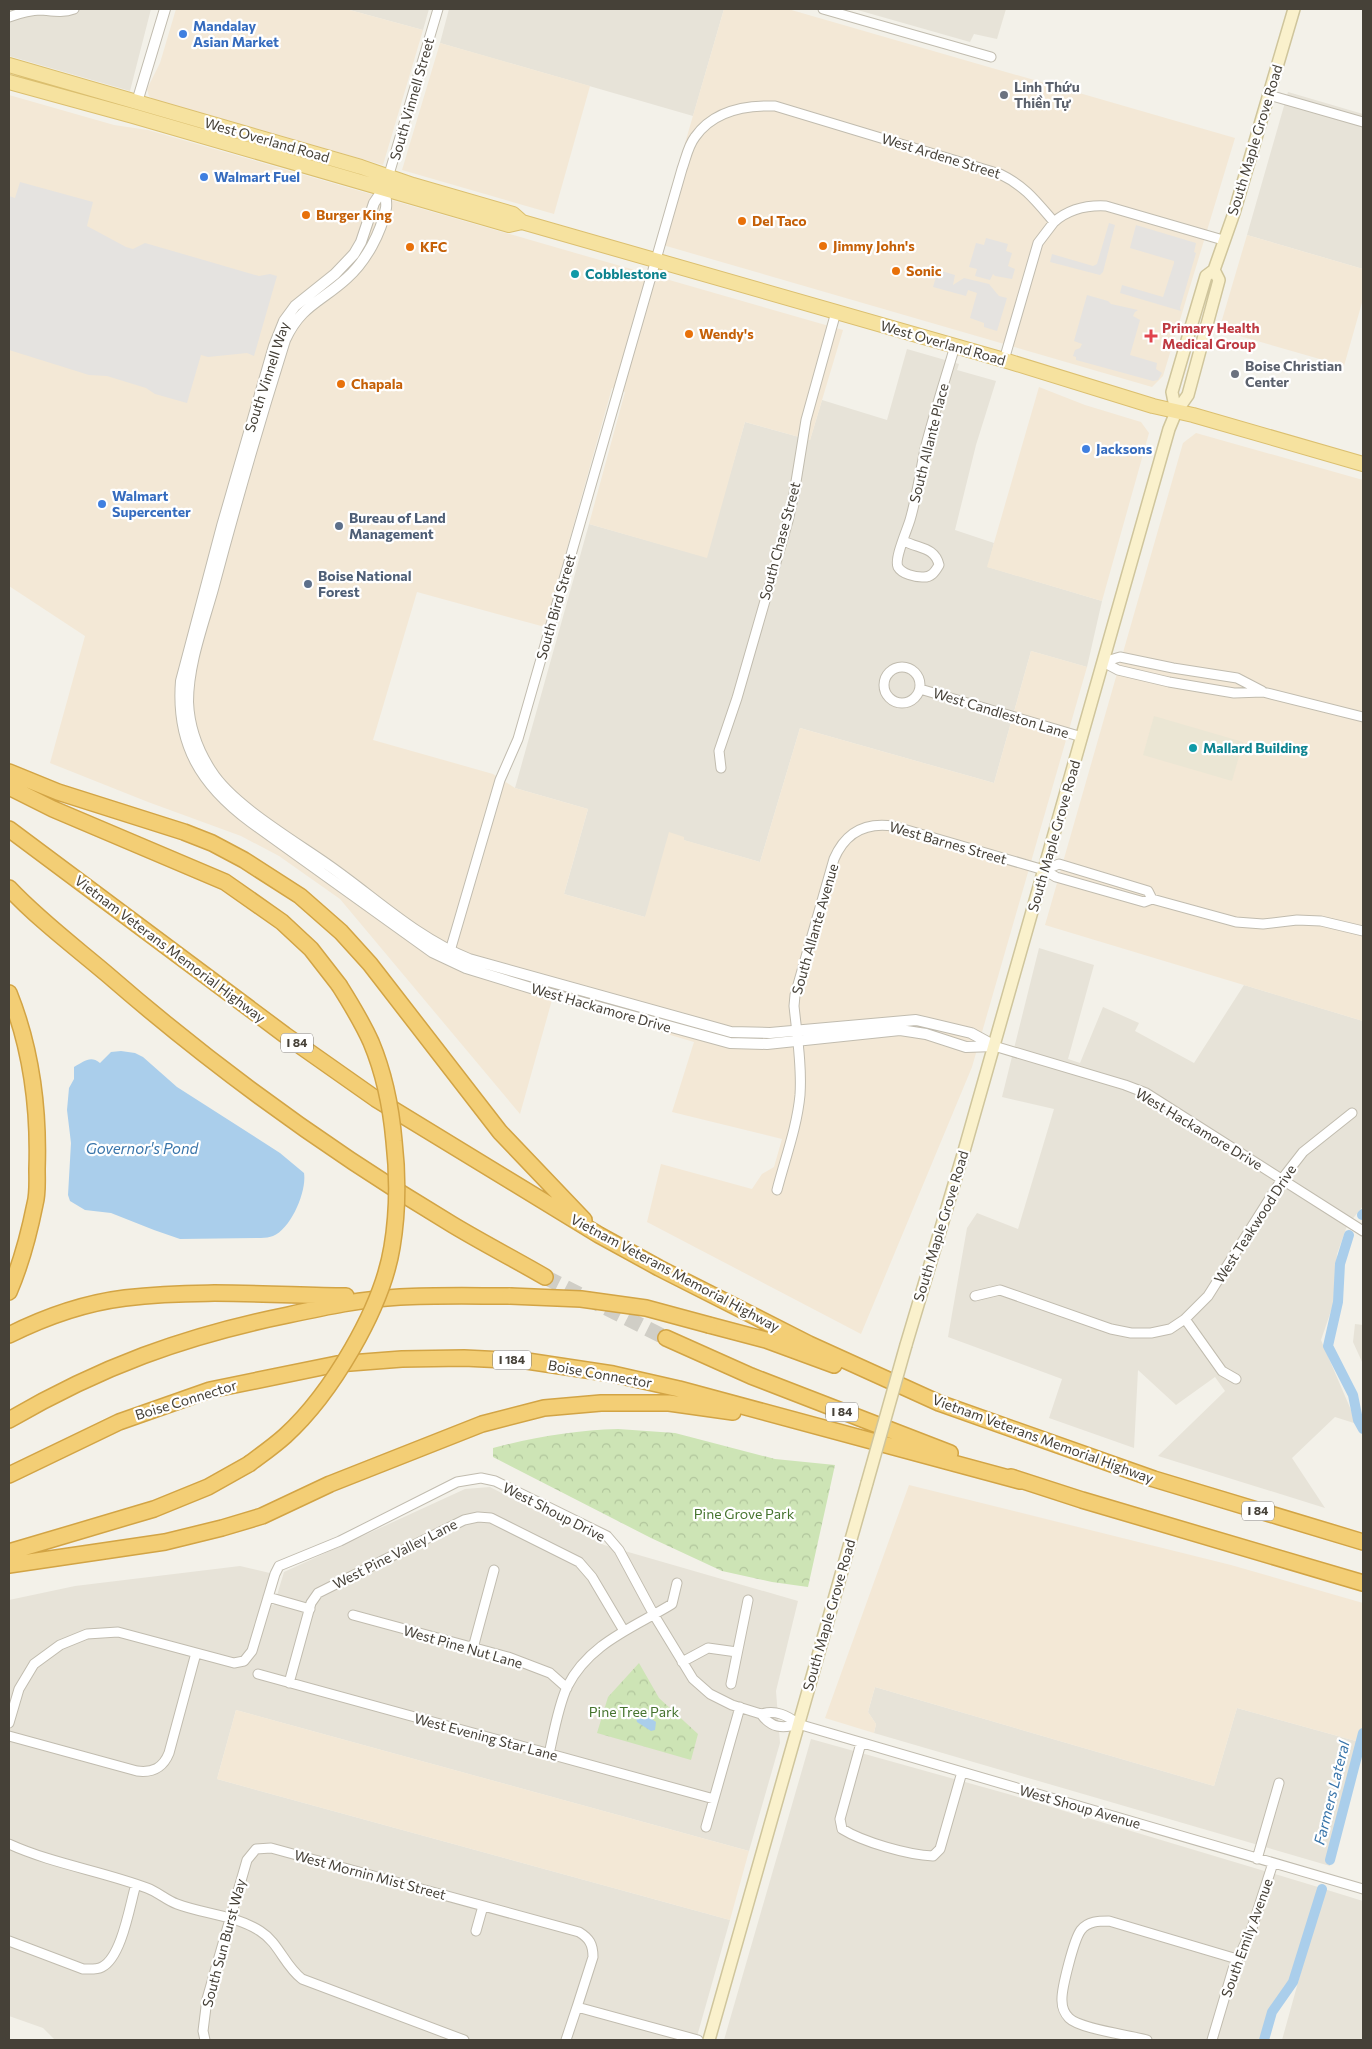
<svg xmlns="http://www.w3.org/2000/svg" width="1372" height="2049" font-family="Commissioner,sans-serif">
<style>
.residential{fill:#e7e3d8}
.commercial{fill:#f3e8d6}
.education{fill:#ebe6d4}
.park{fill:url(#park-crowns)}
.parking{fill:#e5e3e0}
.water{fill:#aaceeb}
.lines{fill:none;stroke-linecap:round;stroke-linejoin:round}
.canal{stroke:#aaceeb;stroke-width:10}
.motorway-tunnel{stroke:#d0cec6;stroke-width:15;stroke-dasharray:15 8;stroke-linecap:butt}
.minor-casing{stroke:#c1bcaf;stroke-width:11}
.tertiary-casing{stroke:#c1bcaf;stroke-width:12}
.secondary-casing{stroke:#cfc59c;stroke-width:14}
.primary-casing{stroke:#dbbf6f;stroke-width:16}
.motorway-casing{stroke:#d2a445;stroke-width:18}
.minor{stroke:#fff;stroke-width:9}
.tertiary{stroke:#fff;stroke-width:10}
.secondary{stroke:#faf1cc;stroke-width:11}
.primary{stroke:#f6e29f;stroke-width:14}
.motorway{stroke:#f3ce75;stroke-width:15}
.secondary-bridge-casing{stroke:#cfc59c;stroke-width:14;stroke-linecap:butt}
.motorway-bridge-casing{stroke:#d2a445;stroke-width:18;stroke-linecap:butt}
.secondary-bridge{stroke:#faf1cc;stroke-width:11}
.motorway-bridge{stroke:#f3ce75;stroke-width:15}
.shop-dot{fill:#3f7fe0;stroke:#fff;stroke-width:2}
.worship-dot{fill:#6b7280;stroke:#fff;stroke-width:2}
.food-dot{fill:#e8710a;stroke:#fff;stroke-width:2}
.culture-dot{fill:#0f9aa8;stroke:#fff;stroke-width:2}
.health-dot{fill:#e0444e;stroke:#fff;stroke-width:2}
.service-dot{fill:#5c6f8a;stroke:#fff;stroke-width:2}
.labels{text-anchor:middle;stroke-width:4.5;stroke-linejoin:round;paint-order:stroke}
.shield{fill:#fff;stroke:#7e7a74;stroke-width:1}
.shield-label{font-size:12px;font-weight:bold;fill:#464138}
.shop-label{font-size:14px;font-weight:bold;fill:#366cbe;stroke:#fff;text-anchor:start}
.worship-label{font-size:14px;font-weight:bold;fill:#5b616d;stroke:#fff;text-anchor:start}
.street-label{font-size:14px;fill:#464138;stroke:#fff}
.food-label{font-size:14px;font-weight:bold;fill:#c56008;stroke:#fff;text-anchor:start}
.culture-label{font-size:14px;font-weight:bold;fill:#0d838f;stroke:#fff;text-anchor:start}
.health-label{font-size:14px;font-weight:bold;fill:#be3a42;stroke:#fff;text-anchor:start}
.service-label{font-size:14px;font-weight:bold;fill:#4e5e75;stroke:#fff;text-anchor:start}
.park-label{font-size:14px;fill:#46742f;stroke:#fff}
.water-label{font-size:15px;font-style:italic;fill:#3975aa;stroke:#fff}
</style>
<defs>
<pattern id="park-crowns" width="20" height="18" patternUnits="userSpaceOnUse" patternTransform="scale(1.25)"><rect width="20" height="18" fill="#cde4b5"/><path d="M2 6a3 3 0 1 1 6 0M12 15a3 3 0 1 1 6 0" fill="none" stroke="#b1c59c"/></pattern>
</defs>
<rect width="100%" height="100%" fill="#f3f1e9"/>
<!-- residential -->
<path class="residential" d="M9 9H151L130 91 9 56Z
M346 9H429L423 30Z
M449 9H724L693 116 440 43Z
M854 9H1006L997 39 974 34 970 42Z
M1288 92 1363 114V269L1247 235Z
M907 349 959 364 957 370 996 381 976 445 955 530 994 543 988 567 1102 601 1087 667 1031 651 994 783 800 728 760 862 683 840 684 837 645 917 564 894 588 809 515 788 589 524 706 557 745 422 810 440 822 400 887 420Z
M1039 948 1094 965 1068 1059 1080 1063 1103 1007 1139 1023 1135 1031 1194 1063 1244 985 1363 1021V1206L1347 1226 1337 1254 1333 1305 1321 1340 1357 1424 1335 1417 1292 1458 1325 1508 1158 1456 1225 1391 1215 1377 1176 1405 1138 1370 1134 1448 1049 1418 1062 1379 948 1337 967 1228 977 1213 1018 1229 1054 1109 1002 1097Z
M1355 1324 1363 1325V1364L1353 1342Z
M490 1487 604 1545 798 1601 776 1691 780 1743 749 1851 236 1710 217 1779 730 1920 696 2040H55L43 2028 9 2016V1600L75 1586 240 1566 274 1574 267 1604 274 1605 284 1572 465 1489Z
M875 1687 1214 1786 1237 1708 1363 1743V1745L1330 1866 874 1733 876 1724 868 1712Z
M811 1739 1008 1794 1318 1887 1289 1983 1271 2014 1263 2040H724Z
M1324 1889 1363 1901V2040H1282Z"/>
<!-- commercial -->
<path class="commercial" d="M176 9H346L423 30 383 165 153 99 149 96 147 89 160 63Z
M724 9H788L1235 138 1163 376 1152 387 656 243Z
M440 43 590 86 554 214 402 170Z
M9 95 114 125 148 130 843 330 810 440 745 422 707 558 589 524 625 392 612 388 545 627 417 592 373 740 493 774 515 788 588 809 564 894 645 917 669 832 684 837V840L760 862 800 728 994 783 1031 651 1087 667 972 1067 861 1334 647 1222 661 1164 752 1189 762 1174 774 1167 782 1139 672 1112 694 1042 552 1000 520 1114 340 899 279 856 241 836 148 802 50 763 85 636 9 586Z
M1247 235 1363 269V299L1344 366 1219 330Z
M1039 387 1085 405 1141 422 1149 433 1102 601 987 567Z
M1196 433 1363 480V1021L1045 925 1183 443Z
M909 1485 1231 1565 1363 1603V1743L1237 1708 1214 1786 875 1687 868 1712 876 1724 874 1733 825 1718Z
M236 1710 749 1851 730 1920 217 1779Z"/>
<!-- education -->
<path class="education" d="M1154 716 1243 742 1232 781 1143 755Z"/>
<!-- park -->
<path class="park" d="M618 1429 675 1433 775 1459 835 1465 808 1587 772 1582 722 1571 651 1538 493 1457V1448C535 1437 576 1430 618 1429Z
M639 1663 659 1698 698 1734 691 1760 597 1733 608 1697Z"/>
<!-- parking -->
<path class="parking" d="M20 182 93 202 87 226 126 247 133 249 145 243 259 276 270 274 277 276 254 356 247 353 208 357 201 355 187 403 155 394 146 388 107 376 89 375 9 350V196L15 198Z
M1109 223 1115 225 1103 272 1100 275 1050 262 1052 254 1093 266 1097 264Z
M1136 225 1196 243 1194 252 1196 253 1180 308 1181 311 1120 293 1122 285 1163 297 1174 263V261L1130 248Z
M986 238 1008 244 1006 251 1012 253 1008 266 1015 269 1012 279 995 276 993 274 990 280 975 276 977 269 969 267 976 243 984 245Z
M938 270 955 275 953 285 964 278 989 284 999 296 1007 298 997 331 984 327V323L970 318 977 293 968 290 966 296 933 287Z
M1087 295 1108 301 1111 304 1138 310 1135 312 1133 316 1140 320 1130 355 1157 363 1156 369 1162 373 1158 380 1153 381 1076 360V357L1073 356 1075 350 1080 348 1082 344 1074 341Z"/>
<!-- water -->
<path class="water" d="M121 1051 135 1053 143 1057 177 1087 280 1153 304 1173C307 1191 291 1229 273 1236 270 1237 265 1238 261 1238L180 1239 154 1230 111 1213 85 1210 70 1201 68 1195 71 1143 67 1110 69 1088 74 1079V1067C84 1062 90 1055 100 1063L111 1052Z
M639 1710 645 1711 650 1718 656 1722 655 1730 651 1731 637 1722 635 1714Z"/>
<g class="lines">
<!-- canal -->
<path class="canal" d="M1362 1215 1363 1214
M1349 1235 1340 1264 1338 1302 1328 1346 1353 1395 1358 1420 1363 1429
M1330 1860 1363 1733
M1264 2040 1272 2012 1293 1982 1322 1889"/>
<!-- motorway-tunnel -->
<path class="motorway-tunnel" d="M545 1277 666 1338"/>
<!-- minor casing -->
<g class="minor-casing">
<path id="minor" d="M823 9 991 57
M9 17C20 13 29 10 41 10 53 11 63 13 74 9
M1269 95 1363 122
M387 181 438 9
M1004 360 1038 243 1054 222
M904 541C919 549 935 547 939 565 935 572 931 578 922 577 915 577 902 574 898 567 894 559 907 530 910 520 917 496 920 473 925 449 934 414 945 380 955 346
M1103 662 1118 670 1169 682 1234 693 1263 692 1363 717
M1103 662 1120 657 1173 668 1237 678 1262 691
M884 685a18 18 0 1 1 36 0a18 18 0 1 1-36 0Z
M920 689 1082 737
M721 768 719 751 737 698 788 521 794 494 806 420 836 312
M1044 870 1059 864 1148 891 1152 899
M450 951 500 780 518 739 682 169C686 158 688 146 695 137 713 111 746 105 775 106L1000 174C1025 186 1036 201 1054 222 1069 209 1087 205 1106 206L1223 240
M994 1046 1125 1085 1146 1093 1363 1231
M777 1190C785 1159 797 1127 800 1095 802 1066 797 1035 794 1006L795 995 834 859C845 833 865 822 893 826L1044 870 1056 877 1144 902 1152 899 1236 922 1263 924 1297 920 1321 921 1363 931
M975 1296 1000 1290 1111 1329 1131 1333H1151L1170 1329 1185 1319 1208 1296 1282 1179 1303 1152 1352 1113
M1185 1319 1222 1371 1236 1379
M268 1597 310 1609
M353 1615 508 1657 550 1673 567 1688
M473 1648 494 1570
M682 1662 708 1648 737 1652
M258 1674 714 1799
M289 1683 311 1603 318 1593 464 1520 478 1517 491 1518 579 1562 592 1577 624 1631
M731 1684 748 1600
M9 1723 19 1689 34 1664 60 1645 87 1634 118 1632 234 1663 244 1661 252 1651 275 1574 279 1566 340 1541 457 1482 481 1478 495 1481 607 1536 619 1550 654 1615 693 1679 710 1694 732 1705 761 1714
M798 1724C783 1729 771 1728 761 1714 776 1710 787 1715 798 1724L1363 1889
M9 1736 137 1771C153 1773 163 1768 169 1753L196 1653
M861 1743 840 1819 842 1829C863 1842 908 1855 933 1856L940 1849 962 1772
M549 1754C554 1732 558 1707 567 1687 589 1643 633 1628 672 1604L677 1583
M706 1827 740 1707
M9 1844C53 1864 102 1871 147 1888 158 1892 166 1900 177 1904 203 1914 235 1915 260 1931 279 1943 284 1965 302 1979L464 2040
M1257 1859 1279 1783
M476 1931 483 1906
M9 1941 83 1969C90 1969 96 1970 102 1967 122 1957 130 1904 136 1884
M205 2040 203 2031 207 1999 247 1860 256 1849 271 1848 579 1932C589 1938 593 1944 593 1957L577 2007
M566 2040 577 2007 698 2040
M1147 2040C1130 2035 1080 2029 1069 2018 1065 2014 1062 2007 1062 2001 1061 1990 1074 1939 1081 1930 1088 1921 1099 1921 1109 1921L1237 1959
M1212 2040 1233 1969 1251 1931 1273 1863"/>
</g>
<!-- tertiary casing -->
<g class="tertiary-casing">
<path id="tertiary" d="M137 102 165 9
M384 188 374 203 361 242 354 254 335 274 295 306 284 321 274 346 222 526 181 681C176 744 201 785 251 822L432 952 466 968 544 992 730 1043 767 1044 900 1030 926 1034 966 1047 994 1046
M384 188C385 194 387 202 386 208 381 233 366 261 347 278 321 302 301 305 285 340 259 423 235 506 213 589 203 625 188 664 188 702 189 726 198 751 211 771 232 805 294 841 328 865 374 897 416 938 469 959L731 1032 770 1033 916 1020 971 1033 993 1045"/>
</g>
<!-- secondary casing -->
<g class="secondary-casing">
<path id="secondary" d="M1176 412 1172 392 1193 320 1206 276 1214 270 1234 213 1294 9
M906 1345 964 1151 1169 429 1176 412 1188 395 1219 280 1214 270
M709 2040 867 1483"/>
</g>
<!-- primary casing -->
<g class="primary-casing">
<path id="primary" d="M9 65 361 167 413 185 513 214 522 222 1004 360 1153 406 1193 415 1363 464
M9 82 133 116 509 225 522 222"/>
</g>
<!-- motorway casing -->
<g class="motorway-casing">
<path id="motorway" d="M9 772 58 792 184 832 212 843 244 860 300 896 341 932 370 964 500 1132 584 1220
M9 787 53 809 225 882 282 922 311 949 339 985
M9 829 285 1035 376 1099 599 1235 659 1268 809 1344 939 1403 1154 1479 1363 1542
M9 888C39 920 75 947 108 975 215 1068 331 1152 453 1225 483 1243 514 1259 545 1277
M9 993C31 1048 39 1110 37 1169 37 1181 38 1193 35 1204 29 1234 21 1264 9 1292
M709 1325 766 1340 834 1365
M9 1335C45 1317 85 1303 125 1298 198 1289 273 1295 346 1296
M666 1338 751 1376 950 1453
M9 1420C100 1367 184 1336 288 1315 325 1307 362 1299 400 1297 437 1295 474 1296 510 1296
M9 1475 119 1422 210 1390 337 1364 402 1359 464 1358 527 1361 613 1374 679 1389 1020 1481
M1011 1477 1082 1500 1363 1583
M9 1552 154 1509 208 1487 249 1464
M9 1565 165 1542 222 1528 262 1516 330 1484 482 1424 544 1408 601 1403H669L733 1412"/>
</g>
<!-- minor -->
<use href="#minor" class="minor"/>
<!-- tertiary -->
<use href="#tertiary" class="tertiary"/>
<!-- secondary -->
<use href="#secondary" class="secondary"/>
<!-- primary -->
<use href="#primary" class="primary"/>
<!-- motorway -->
<use href="#motorway" class="motorway"/>
<!-- secondary-bridge casing -->
<g class="secondary-bridge-casing">
<path id="secondary-bridge" d="M867 1483 906 1345"/>
</g>
<!-- motorway-bridge casing -->
<g class="motorway-bridge-casing">
<path id="motorway-bridge" d="M510 1296 581 1299 646 1308 709 1325
M249 1464C261 1455 274 1446 285 1436 331 1394 382 1309 392 1247 398 1211 398 1176 394 1141 391 1107 384 1073 371 1042 362 1022 351 1004 339 985"/>
</g>
<!-- secondary-bridge -->
<use href="#secondary-bridge" class="secondary-bridge"/>
<!-- motorway-bridge -->
<use href="#motorway-bridge" class="motorway-bridge"/>
</g>
<!-- markers -->
<g class="shop-dot">
<circle cx="183" cy="34" r="5"/>
<circle cx="204" cy="177" r="5"/>
<circle cx="1086" cy="449" r="5"/>
<circle cx="102" cy="504" r="5"/>
</g>
<g class="worship-dot">
<circle cx="1004" cy="95" r="5"/>
<circle cx="1235" cy="374" r="5"/>
</g>
<g class="food-dot">
<circle cx="306" cy="215" r="5"/>
<circle cx="742" cy="221" r="5"/>
<circle cx="823" cy="246" r="5"/>
<circle cx="410" cy="247" r="5"/>
<circle cx="896" cy="271" r="5"/>
<circle cx="689" cy="334" r="5"/>
<circle cx="341" cy="384" r="5"/>
</g>
<g class="culture-dot">
<circle cx="575" cy="274" r="5"/>
<circle cx="1193" cy="748" r="5"/>
</g>
<path class="health-dot" d="M1148.5 328.5h5v5h5v5h-5v5h-5v-5h-5v-5h5z"/>
<g class="service-dot">
<circle cx="339" cy="526" r="5"/>
<circle cx="308" cy="584" r="5"/>
</g>
<g class="labels">
<!-- shield labels -->
<g class="shield">
<rect x="281" y="1033.5" width="32" height="19" rx="4"/>
<rect x="493" y="1350.5" width="38" height="19" rx="4"/>
<rect x="826" y="1402.5" width="32" height="19" rx="4"/>
<rect x="1242" y="1501.5" width="32" height="19" rx="4"/>
</g>
<g class="shield-label">
<text x="297" y="1047">I 84</text>
<text x="512" y="1364">I 184</text>
<text x="842" y="1416">I 84</text>
<text x="1258" y="1515">I 84</text>
</g>
<!-- shop labels -->
<g class="shop-label">
<text x="193" y="31">Mandalay<tspan x="193" dy="16">Asian Market</tspan></text>
<text x="214" y="182">Walmart Fuel</text>
<text x="1096" y="454">Jacksons</text>
<text x="112" y="501">Walmart<tspan x="112" dy="16">Supercenter</tspan></text>
</g>
<!-- worship labels -->
<g class="worship-label">
<text x="1014" y="92">Linh Thứu<tspan x="1014" dy="16">Thiền Tự</tspan></text>
<text x="1245" y="371">Boise Christian<tspan x="1245" dy="16">Center</tspan></text>
</g>
<!-- street labels -->
<g class="street-label">
<text transform="translate(412 99) rotate(-74)" y="5">South Vinnell Street</text>
<text transform="translate(267 140) rotate(16)" y="5">West Overland Road</text>
<text transform="translate(1255 140) rotate(-73)" y="5">South Maple Grove Road</text>
<text transform="translate(941 156) rotate(17)" y="5">West Ardene Street</text>
<text transform="translate(943 343) rotate(16)" y="5">West Overland Road</text>
<text transform="translate(267 377) rotate(-72)" y="5">South Vinnell Way</text>
<text transform="translate(929 443) rotate(-76)" y="5">South Allante Place</text>
<text transform="translate(780 541) rotate(-75)" y="5">South Chase Street</text>
<text transform="translate(556 607) rotate(-74)" y="5">South Bird Street</text>
<text transform="translate(1001 713) rotate(17)" y="5">West Candleston Lane</text>
<text transform="translate(1054 836) rotate(-74)" y="5">South Maple Grove Road</text>
<text transform="translate(948 843) rotate(16)" y="5">West Barnes Street</text>
<text transform="translate(815 929) rotate(-74)" y="5">South Allante Avenue</text>
<text transform="translate(170 949) rotate(37)" y="5">Vietnam Veterans Memorial Highway</text>
<text transform="translate(601 1008) rotate(16)" y="5">West Hackamore Drive</text>
<text transform="translate(1199 1129) rotate(31)" y="5">West Hackamore Drive</text>
<text transform="translate(1255 1224) rotate(-57)" y="5">West Teakwood Drive</text>
<text transform="translate(941 1226) rotate(-73)" y="5">South Maple Grove Road</text>
<text transform="translate(675 1273) rotate(28)" y="5">Vietnam Veterans Memorial Highway</text>
<text transform="translate(600 1374) rotate(10)" y="5">Boise Connector</text>
<text transform="translate(186 1400) rotate(-17)" y="5">Boise Connector</text>
<text transform="translate(1043 1439) rotate(20)" y="5">Vietnam Veterans Memorial Highway</text>
<text transform="translate(554 1512) rotate(27)" y="5">West Shoup Drive</text>
<text transform="translate(395 1554) rotate(-27)" y="5">West Pine Valley Lane</text>
<text transform="translate(829 1615) rotate(-74)" y="5">South Maple Grove Road</text>
<text transform="translate(463 1647) rotate(16)" y="5">West Pine Nut Lane</text>
<text transform="translate(486 1737) rotate(15)" y="5">West Evening Star Lane</text>
<text transform="translate(1080 1807) rotate(16)" y="5">West Shoup Avenue</text>
<text transform="translate(370 1875) rotate(15)" y="5">West Mornin Mist Street</text>
<text transform="translate(1247 1938) rotate(-70)" y="5">South Emily Avenue</text>
<text transform="translate(224 1943) rotate(-75)" y="5">South Sun Burst Way</text>
</g>
<!-- food labels -->
<g class="food-label">
<text x="316" y="220">Burger King</text>
<text x="752" y="226">Del Taco</text>
<text x="833" y="251">Jimmy John's</text>
<text x="420" y="252">KFC</text>
<text x="906" y="276">Sonic</text>
<text x="699" y="339">Wendy's</text>
<text x="351" y="389">Chapala</text>
</g>
<!-- culture labels -->
<g class="culture-label">
<text x="585" y="279">Cobblestone</text>
<text x="1203" y="753">Mallard Building</text>
</g>
<!-- health labels -->
<g class="health-label">
<text x="1162" y="333">Primary Health<tspan x="1162" dy="16">Medical Group</tspan></text>
</g>
<!-- service labels -->
<g class="service-label">
<text x="349" y="523">Bureau of Land<tspan x="349" dy="16">Management</tspan></text>
<text x="318" y="581">Boise National<tspan x="318" dy="16">Forest</tspan></text>
</g>
<!-- park labels -->
<g class="park-label">
<text x="744" y="1519">Pine Grove Park</text>
<text x="634" y="1717">Pine Tree Park</text>
</g>
<!-- water labels -->
<g class="water-label">
<text x="142" y="1154">Governor's Pond</text>
<text transform="translate(1332 1793) rotate(-76)" y="5">Farmers Lateral</text>
</g>
</g>
<!-- border -->
<rect width="1372" height="2049" fill="none" stroke="#464138" stroke-width="20"/>
</svg>
